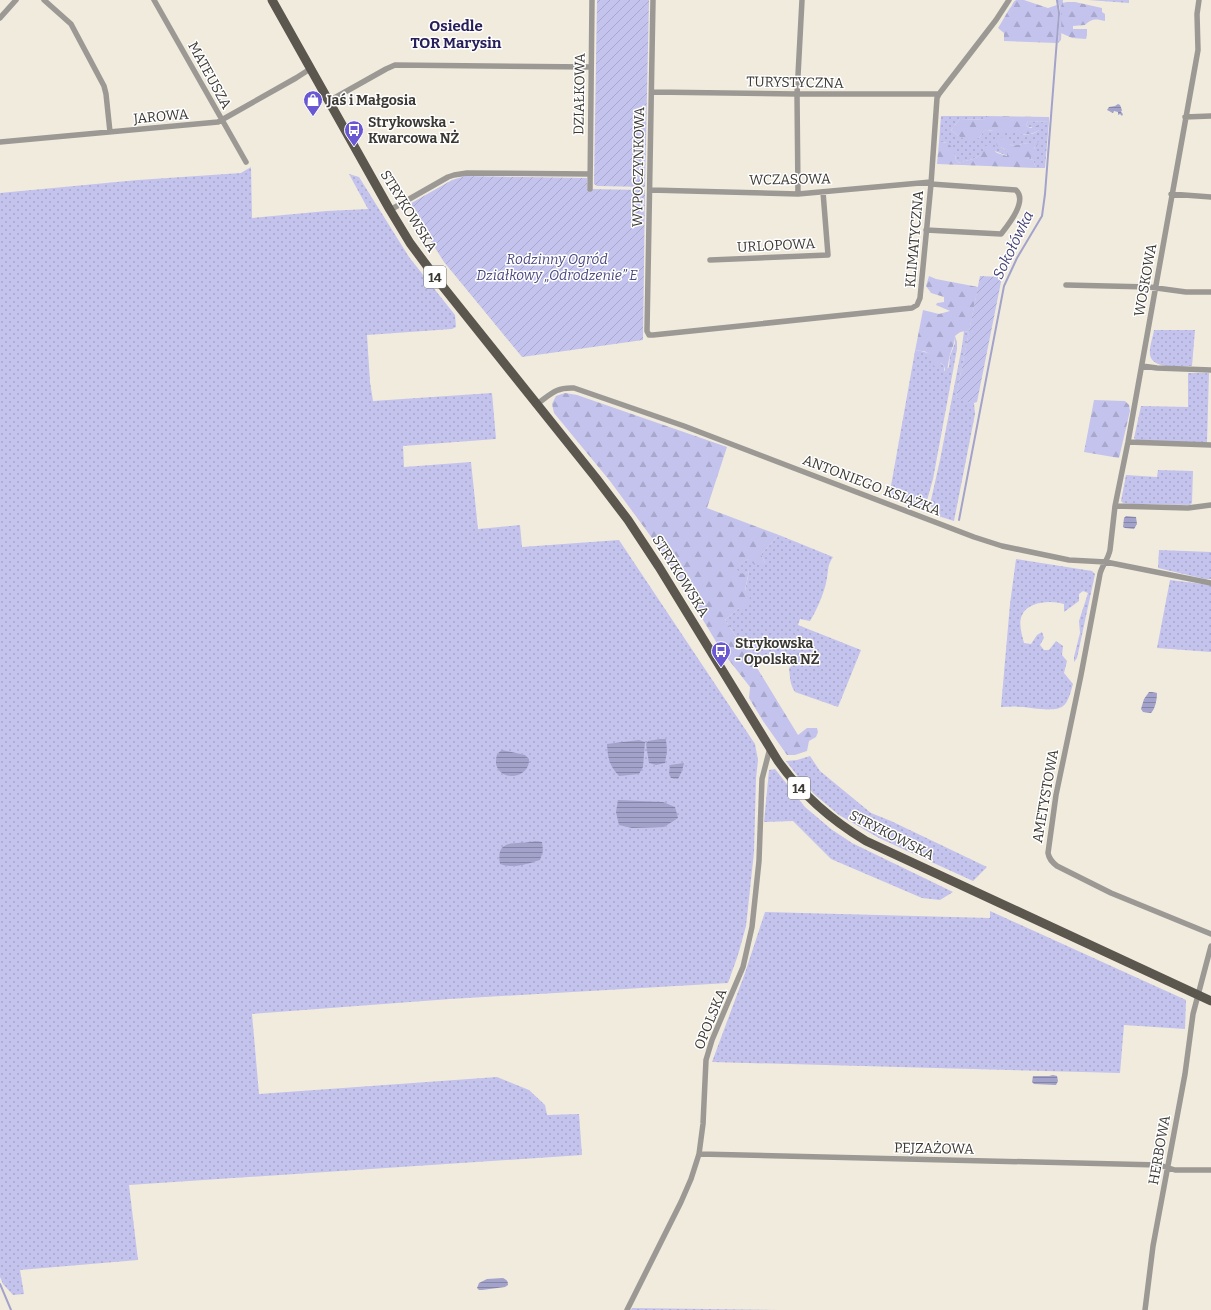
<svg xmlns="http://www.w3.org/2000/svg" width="1211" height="1310" font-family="Bitter,serif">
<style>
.grass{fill:url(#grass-dots)}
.forest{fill:url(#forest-firs)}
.garden{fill:url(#garden-furrows)}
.water{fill:url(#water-rules)}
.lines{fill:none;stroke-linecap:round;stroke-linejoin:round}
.stream{stroke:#a2a2cb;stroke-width:2}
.street{stroke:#9c9994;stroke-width:5.5}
.primary{stroke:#5b564e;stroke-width:9}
.labels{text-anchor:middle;stroke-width:3;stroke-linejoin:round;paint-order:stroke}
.shield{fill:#fff;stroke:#767472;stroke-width:1}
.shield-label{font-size:13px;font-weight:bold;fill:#3c3935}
.street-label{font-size:14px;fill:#3c3935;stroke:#fff}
.poi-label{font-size:14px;font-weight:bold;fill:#3c3935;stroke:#fff;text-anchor:start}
.park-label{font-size:14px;font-style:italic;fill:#4c4980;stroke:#fff}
.neighbourhood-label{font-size:15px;font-weight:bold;fill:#28205a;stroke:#fff}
.water-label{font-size:15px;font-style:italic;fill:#423e73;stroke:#fff}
</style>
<defs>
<pattern id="grass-dots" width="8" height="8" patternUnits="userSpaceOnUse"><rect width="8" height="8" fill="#c3c3ed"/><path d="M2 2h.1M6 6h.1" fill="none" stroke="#a8a8cc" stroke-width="1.8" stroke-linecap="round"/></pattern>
<pattern id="forest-firs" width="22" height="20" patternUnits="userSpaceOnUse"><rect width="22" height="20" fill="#c3c3ed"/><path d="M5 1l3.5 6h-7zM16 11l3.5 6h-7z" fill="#a8a8cc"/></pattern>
<pattern id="garden-furrows" width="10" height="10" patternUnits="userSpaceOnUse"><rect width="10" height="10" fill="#c3c3ed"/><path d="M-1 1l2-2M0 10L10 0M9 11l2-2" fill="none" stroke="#a8a8cc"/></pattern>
<pattern id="water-rules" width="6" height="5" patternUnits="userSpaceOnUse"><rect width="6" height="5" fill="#a2a2cb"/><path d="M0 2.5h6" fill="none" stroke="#8585a6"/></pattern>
</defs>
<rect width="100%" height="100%" fill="#f1ebde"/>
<!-- grass -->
<path class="grass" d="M1058 0H1063L1061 40 1058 43 1060 9Z
M1088 0H1129V3Z
M941 116H986V120L960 119 951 130 960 137 979 138 984 131 988 130C994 132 1000 128 1006 129 1019 132 1026 140 1039 130V127H1028L1026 125 1028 121 1049 122 1045 168H1036L1033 160 1027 158C1032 154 1035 146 1039 142 1030 144 1022 143 1013 146L1010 144 998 146C1003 148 1007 149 1008 156L984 147 983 155C978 156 977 157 973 159 969 161 964 160 959 163L956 160 955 155 945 142H939Z
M251 167 252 218 327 211 368 209 349 174 359 177 409 257 455 315 456 327 452 329 367 335 370 382 373 401 492 393 496 439 403 446 404 467 471 462 478 529 520 525 522 547 619 540 755 744 758 760 756 779 754 852 746 926 738 955 728 983 450 999 252 1014 259 1094 497 1077 529 1090 545 1105 547 1115 579 1114 582 1155 129 1185 138 1260 20 1270 24 1294 13 1295 3 1284 0 1277V193L138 180 241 173Z
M1154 330H1195L1192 366C1181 366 1153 370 1150 355 1149 347 1153 337 1154 330Z
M964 331 969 332 956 397 967 402 974 403 975 414 954 521 935 515 931 506V500L940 460 962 346Z
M955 336 957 342V349L933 479 926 504 913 507 889 497 915 351H921L928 353 944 366V371L949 367 950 356 955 343Z
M1188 373H1209L1207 442 1202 443 1136 440 1134 438 1141 406 1188 407Z
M1158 470 1193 471 1192 503 1190 505 1132 504 1123 503 1121 501 1126 475 1157 477Z
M779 535 833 557C827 567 829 567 827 578 825 591 817 610 810 621L800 619 798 625 861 650 838 707 795 692C790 685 790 677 789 668L794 664C783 664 782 661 774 657 771 655 766 655 763 655L758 661 754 663 750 645 747 642 737 638 725 620 739 608H749V602L745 591 749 571 745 574H742L734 568 748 559 765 563 761 554Z
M1159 550 1211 552V579H1205L1158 568Z
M1016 559 1092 571 1095 574 1077 658 1074 662V657L1080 633 1079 621 1088 593 1083 591 1079 594V601L1064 612V604C1052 600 1028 601 1022 615 1018 623 1022 635 1024 643L1031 644 1037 635 1042 632 1044 638 1040 645 1044 650H1049L1056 641 1063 646 1062 655 1067 661 1064 673 1073 684C1071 690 1069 702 1063 706 1055 713 1030 707 1020 707 1014 706 1007 707 1001 707L1010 604Z
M1170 580 1211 585V652L1157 648Z
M810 756 820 771 871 813 891 821 987 867 973 881 879 838 839 815 814 794 800 779 786 761 797 760Z
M775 769 805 807 831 829 852 843 953 892 940 900 922 898 831 859 793 821 764 822 769 770Z
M990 911 1186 1000 1185 1029 1124 1025 1120 1073 712 1062 745 973 765 912 990 918Z
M632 1308 780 1310H631Z"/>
<!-- forest -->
<path class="forest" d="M1016 0H1024L1048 8 1057 5 1058 13 1056 43 1004 41V33L998 28C1002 22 1006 14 1010 8 1013 5 1012 3 1016 0Z
M1067 2H1075L1102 8V12L1105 14V21C1096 19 1092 18 1085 25L1073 26V29H1087V35L1086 39 1072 38 1061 33 1062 3Z
M986 116 1049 117V122L1028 121 1026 125 1028 127 1031 128 1035 125 1039 127V130C1028 138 1016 134 1005 129L1002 132 988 130 984 131 979 138 972 141 960 137 951 130 960 119 986 120Z
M1002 137 1008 139 1010 144 1013 146C1022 143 1031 144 1039 141L1037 146 1034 148 1036 155 1027 158 1033 160 1036 168 937 164 939 142C951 141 954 149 956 160L959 163C964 160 969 161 973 159 977 157 978 156 982 155L984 147 988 145 997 153 1007 156C1008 149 1003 148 997 146L996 142Z
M929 276 936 279 978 287 969 332C962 330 960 332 955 336 955 343 952 348 950 355 948 362 948 368 946 374L944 366 941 363 936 367 934 366C932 354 928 350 915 351L923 310 939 314 950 311 936 305 937 303 944 302V297L931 293 926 286Z
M565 393 577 395 727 447 707 508 779 535 761 554 765 563 755 565 748 559 735 568 742 574H745L749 571 745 590 750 593 749 608H739L725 620 737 638 747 642 750 645 754 663 798 735 807 728H817L818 732 816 737 809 741 807 751 795 755H787L763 721 749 698 750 687 721 650 663 553 610 481 554 413 552 404 556 396Z
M1094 400 1125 401 1129 405 1130 411 1119 458 1084 452Z"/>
<!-- garden -->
<path class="garden" d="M597 0H649L645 187 597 186 594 184Z
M465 176 587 178V189L645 190 643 340 522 357 444 262 408 205 452 180Z
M980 276 1002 277 977 402C970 405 962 400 956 397Z"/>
<!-- water -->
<path class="water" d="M1118 104 1120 105 1122 110 1121 112 1123 114 1122 116 1120 114 1118 115V112L1114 111 1113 113 1107 110 1109 107 1115 106Z
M1126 516 1136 517 1137 524 1134 529 1125 528 1123 527 1124 518Z
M1149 692H1152L1157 693C1157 700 1155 709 1151 713L1143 712 1141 709 1144 699Z
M660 739H666L667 751 665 763 656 765 649 763 646 744 648 741Z
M639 740 645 742 643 767 639 774 619 776C609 765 608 759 607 744Z
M502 750 525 755 529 759C530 776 507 782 498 769 495 764 496 759 497 754Z
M684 763 682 771 678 779 671 778 669 774 670 765Z
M618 800 663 802 675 807 678 818 664 827 632 828 619 825 616 812Z
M535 841 542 842 543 851 540 860C527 864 513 869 500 864 495 836 519 846 535 841Z
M1053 1075 1057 1076 1058 1081 1056 1085 1034 1084 1032 1082 1033 1076H1049Z
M503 1278C507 1280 508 1281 508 1285L505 1287 482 1290H479L477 1288 479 1283 487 1279Z"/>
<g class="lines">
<!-- stream -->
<path class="stream" d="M959 520 1004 286 1017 258 1042 216 1045 194 1059 13 1057 0
M0 1284 11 1310"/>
<!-- street -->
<path class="street" d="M44 0 71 24 104 86 106 94 110 132
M154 0 246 162
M653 0 647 331 649 335H653L912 308 917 305 920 298 931 184 937 98 939 94 996 20 1009 0
M1199 0 1197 14 1198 50 1128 442 1115 506 1110 550C1108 560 1102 565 1100 574L1081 675 1056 795 1048 853C1049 859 1052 862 1057 866L1111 893 1211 934
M0 18 16 0
M652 92 797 94H939
M329 101 386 69 395 65 591 67
M1185 117 1211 116
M0 142 218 122 296 78 310 69
M590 189 592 0
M650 190 798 194 931 182
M798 194 797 94 802 0
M1171 194 1211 197
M390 210 448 177 454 175 467 173 590 174
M926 230 1001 234C1008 225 1028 201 1016 190L931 184
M710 260 828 255 823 192
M1066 285 1149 287 1186 292H1211
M1142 366 1157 368 1211 370
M537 404C551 394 556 387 574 388L684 426 974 537 1002 546 1069 560 1106 562 1211 583
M1128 442 1211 445
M1115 506 1188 508 1211 505
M699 1154 1159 1165 1175 1170H1211
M627 1310 681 1202 691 1179 699 1154 703 1124 706 1060 712 1040 743 967 752 927 759 861 762 779 770 748
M1145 1310 1153 1246 1185 1074 1193 1014 1211 946"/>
<!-- primary -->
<path class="primary" d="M272 0 390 210 410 243 436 278 596 478 628 520 659 567 778 761C802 795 831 820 866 841L1211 1001"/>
</g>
<!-- icons -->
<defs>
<g id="shop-pin" transform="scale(1)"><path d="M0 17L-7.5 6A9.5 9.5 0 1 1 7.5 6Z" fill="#6958d2" stroke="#fff"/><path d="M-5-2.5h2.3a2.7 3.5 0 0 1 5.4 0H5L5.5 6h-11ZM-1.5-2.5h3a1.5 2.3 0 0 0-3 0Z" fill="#fff"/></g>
<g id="bus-pin" transform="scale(1)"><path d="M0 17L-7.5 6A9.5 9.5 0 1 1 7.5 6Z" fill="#6958d2" stroke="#fff"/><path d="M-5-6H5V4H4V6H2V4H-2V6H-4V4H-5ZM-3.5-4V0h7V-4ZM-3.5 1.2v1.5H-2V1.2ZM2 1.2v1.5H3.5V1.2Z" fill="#fff"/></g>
</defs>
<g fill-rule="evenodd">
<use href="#shop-pin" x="313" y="100"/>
<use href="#bus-pin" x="354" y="130"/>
<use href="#bus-pin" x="721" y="651"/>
</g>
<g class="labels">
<!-- shield labels -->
<g class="shield">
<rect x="424" y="266" width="22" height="22" rx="3"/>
<rect x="788" y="777" width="22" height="22" rx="3"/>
</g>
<g class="shield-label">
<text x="435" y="282">14</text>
<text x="799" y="793">14</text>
</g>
<!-- street labels -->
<g class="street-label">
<text transform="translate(210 75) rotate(61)" y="5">MATEUSZA</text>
<text transform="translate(795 82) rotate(1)" y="5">TURYSTYCZNA</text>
<text transform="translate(579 94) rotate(-89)" y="5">DZIAŁKOWA</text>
<text transform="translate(161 116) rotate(-5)" y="5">JAROWA</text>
<text transform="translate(638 167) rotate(-89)" y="5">WYPOCZYNKOWA</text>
<text transform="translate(790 179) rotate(-1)" y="5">WCZASOWA</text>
<text transform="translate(409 211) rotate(58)" y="5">STRYKOWSKA</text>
<text transform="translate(914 239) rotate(-85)" y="5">KLIMATYCZNA</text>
<text transform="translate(776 245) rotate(-3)" y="5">URLOPOWA</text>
<text transform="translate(1145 280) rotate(-80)" y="5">WOSKOWA</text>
<text transform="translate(872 485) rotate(21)" y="5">ANTONIEGO KSIĄŻKA</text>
<text transform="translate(681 576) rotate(58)" y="5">STRYKOWSKA</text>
<text transform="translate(1045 796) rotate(-80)" y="5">AMETYSTOWA</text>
<text transform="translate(892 835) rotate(27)" y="5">STRYKOWSKA</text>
<text transform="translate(710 1019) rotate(-68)" y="5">OPOLSKA</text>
<text transform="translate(934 1148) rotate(1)" y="5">PEJZAŻOWA</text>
<text transform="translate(1159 1150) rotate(-80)" y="5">HERBOWA</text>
</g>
<!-- poi labels -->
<g class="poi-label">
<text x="327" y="105">Jaś i Małgosia</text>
<text x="368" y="127">Strykowska -<tspan x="368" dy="16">Kwarcowa NŻ</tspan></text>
<text x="735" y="648">Strykowska<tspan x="735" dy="16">- Opolska NŻ</tspan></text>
</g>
<!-- park labels -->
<g class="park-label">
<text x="557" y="264">Rodzinny Ogród<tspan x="557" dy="16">Działkowy „Odrodzenie” E</tspan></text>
</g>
<!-- neighbourhood labels -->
<g class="neighbourhood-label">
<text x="456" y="31">Osiedle<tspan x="456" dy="17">TOR Marysin</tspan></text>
</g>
<!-- water labels -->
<g class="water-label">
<text transform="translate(1013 245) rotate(-64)" y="5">Sokołówka</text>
</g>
</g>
</svg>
